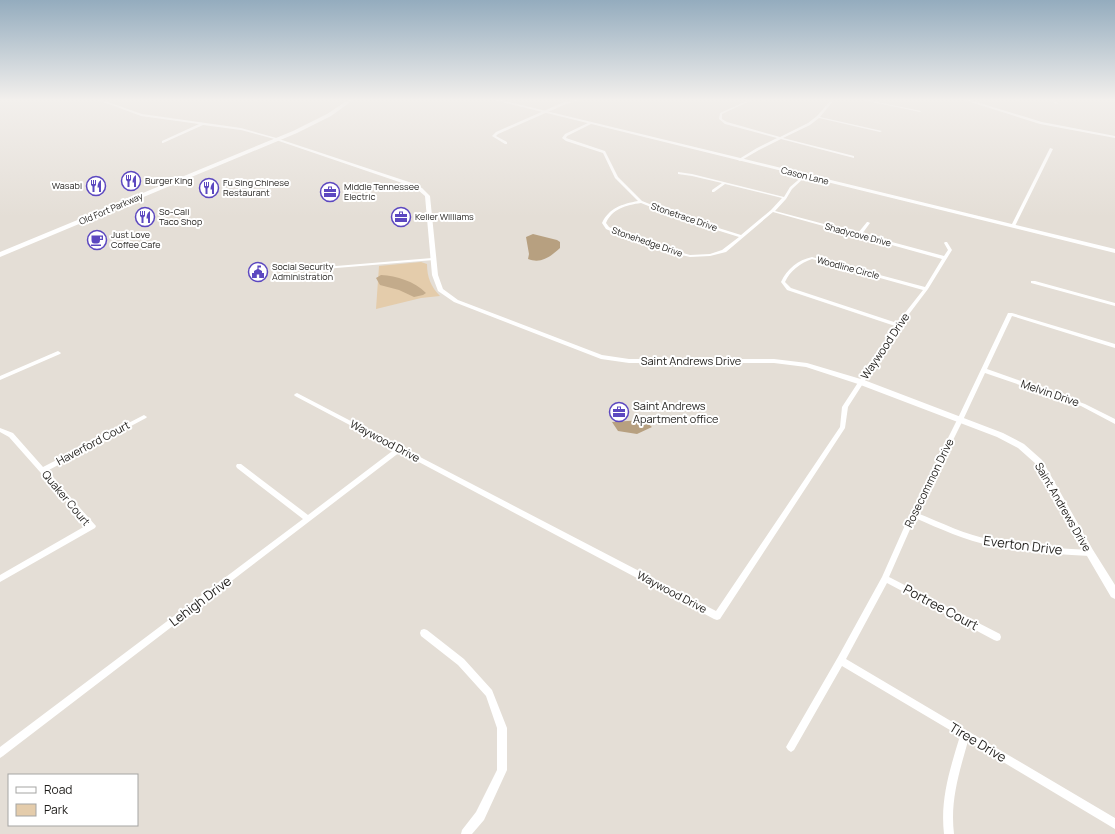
<svg xmlns="http://www.w3.org/2000/svg" width="1115" height="834" font-family="Manrope,sans-serif">
<style>
.green{fill:#e4ccab}
.forest{fill:#c3ab8b}
.water{fill:#b7a080}
.lines{fill:none;stroke-linecap:round;stroke-linejoin:round}
.minor{fill:#fff;fill-rule:evenodd}
.tertiary{fill:#fff;fill-rule:evenodd}
.primary{fill:#fff;fill-rule:evenodd}
.labels{text-anchor:middle;stroke-width:4;stroke-linejoin:round;paint-order:stroke}
.far-street-label{font-size:9px;fill:#1f1d1a;stroke:#fff}
.far-poi-label{font-size:9px;fill:#1f1d1a;stroke:#fff;text-anchor:start}
.street-label{font-size:11px;fill:#1f1d1a;stroke:#fff}
.poi-label{font-size:11px;fill:#1f1d1a;stroke:#fff;text-anchor:start}
.near-street-label{font-size:13px;fill:#1f1d1a;stroke:#fff}
</style>
<rect width="100%" height="100%" fill="#e4ded6"/>
<!-- green -->
<path class="green" d="M421 262 427 264C427 277 431 287 440 296L421 298 376 309 379 266Z"/>
<!-- forest -->
<path class="forest" d="M381 275C397 276 414 281 426 293L423 295 414 297 399 290 380 285 376 278Z"/>
<!-- water -->
<path class="water" d="M533 234 557 240 560 242V248C550 257 541 264 528 259L529 254 526 237Z
M643 420 652 427 637 434 618 431 612 422Z"/>
<g class="lines">
<!-- minor -->
<path class="minor" d="M98 100H102L142 114 241 128 280 139 278 140 241 130 203 125 163 143H162V141L199 124 141 116Z
M576 100H582L566 104 498 134 496 136 507 142V144H505L492 136 496 132 564 102Z
M749 100H752L722 114V119L727 122 780 137 808 123 817 116 831 100H834L820 117 882 131 880 132 819 118 810 125 783 138 854 156V158L781 139 759 150 740 161 738 160 739 159 757 148 777 138 725 124 719 119 720 113Z
M862 100H868L921 111 920 112Z
M1052 100H1055L1058 103 1056 104Z
M590 122 593 123 567 136 566 138 605 151 618 177 642 201 680 216 741 235 771 210 782 198 725 184 714 192H712V190L722 183 692 176 678 174V172L692 174 784 197 790 187 804 175 806 176 805 177 792 189 786 199 775 211 858 233 867 222H868L870 223 862 234 944 256 948 250 944 243 945 242H947L952 250 928 289 900 326 848 407 845 428 720 619 717 620 714 619 400 452 3 756 0 758V747L303 519 237 468 236 466 237 464H241L308 515 395 449 295 396 294 395 295 394 297 393 716 611 840 427 842 407 895 326 787 290 781 282C787 269 798 260 812 257L925 287 942 259 773 212 726 252 710 256 690 257 669 252 619 235 606 229 602 223C609 208 622 204 638 201L615 178 603 153 566 141 562 138 565 134ZM641 203 678 218 739 237 722 250 710 254 690 255 673 250 621 233 609 227 606 223C612 209 626 205 641 203ZM812 259 923 290 897 323 791 288 785 282C790 271 800 263 812 259Z
M1050 148 1053 149 1015 226 1012 227 1011 226Z
M432 258H434V260L324 269 322 268 324 267Z
M1031 281H1035L1115 303V306L1031 283Z
M1008 313H1012L1115 344V348L1012 316 987 369 1085 404 1115 419V424L1081 406 985 373 963 420 917 513C942 523 966 535 992 540 1024 547 1057 548 1090 550L1093 551 1094 553 1093 555 1090 556C1058 554 1024 553 992 546 965 540 940 529 915 518L889 577 1000 634 1001 637 1000 640 997 641 994 640 887 583 846 659 1115 818V829L968 741C959 773 950 801 954 834H944C940 799 950 769 960 736L842 666 794 750 791 752 788 750 786 747 838 657 882 577 910 514 957 420Z
M58 351 61 353 60 354 0 380V376Z
M144 415 147 417 146 418 47 471 96 526 95 528 0 582V575L87 525 9 437 0 432V428L13 433 43 467Z
M424 629 427 630 464 659 492 690 507 728V770L484 820 472 834H461L462 830 476 812 497 770V728L486 696 458 665 421 636 420 633 421 630Z"/>
<!-- tertiary -->
<path class="tertiary" d="M494 100H501L1115 249V253Z
M964 100H970L1042 122 1115 136V138L1040 124Z
M276 138 412 183 422 188 430 196 438 275 443 289 458 300 602 355 629 359H774L807 363 864 380 1003 433 1024 444 1042 460 1093 550 1115 585V599L1111 597 1087 556 1036 464 1018 448 997 437 858 384 806 367 774 363H629L601 359 454 302 438 291 432 275 425 196 418 190 408 185 276 140Z"/>
<!-- primary -->
<path class="primary" d="M348 100H353L331 116 297 133 0 257V252L293 131 327 114Z"/>
</g>
<!-- sky -->
<linearGradient id="sky" x2="0" y2="1"><stop stop-color="#94acbe"/><stop offset="0.46" stop-color="#f3f0ed"/><stop offset="1" stop-color="#f3f0ed" stop-opacity="0"/></linearGradient>
<rect width="1115" height="217" fill="url(#sky)"/>
<!-- icons -->
<defs>
<g id="restaurant-ring" transform="scale(1)"><circle r="9.5" fill="#fff" stroke="#5c48c0" stroke-width="1.5"/><path d="M-5-6h1v4h1v-4h1v4h1v-4h1v5L-1.5 .5V6h-2V.5L-5-1ZM5-6V6H3V1.5H1.5Q1.5-4 5-6Z" fill="#5c48c0"/></g>
<g id="office-ring" transform="scale(1)"><circle r="9.5" fill="#fff" stroke="#5c48c0" stroke-width="1.5"/><path d="M-6-3h4V-5.5h4V-3h4V5H-6ZM-1-4.5V-3h2v-1.5ZM-6 0V1H6V0Z" fill="#5c48c0"/></g>
<g id="cafe-ring" transform="scale(1)"><circle r="9.5" fill="#fff" stroke="#5c48c0" stroke-width="1.5"/><path d="M-5.5-4.5H6V0H3Q3 3.5 0 3.5H-2.5Q-5.5 3.5-5.5 0ZM3-3.2v2h1.7v-2ZM-6 4.5H4V6H-6Z" fill="#5c48c0"/></g>
<g id="civic-ring" transform="scale(1)"><circle r="9.5" fill="#fff" stroke="#5c48c0" stroke-width="1.5"/><path d="M-.6-6.5H3V-4.5H.6V-3L4-1V1h2V6H-6V1h2V-1L-.6-3ZM-1.2 2.5V6h2.4V2.5Z" fill="#5c48c0"/></g>
</defs>
<g fill-rule="evenodd">
<use href="#restaurant-ring" x="131" y="181"/>
<use href="#restaurant-ring" x="96" y="186"/>
<use href="#restaurant-ring" x="209" y="188"/>
<use href="#office-ring" x="330" y="192"/>
<use href="#restaurant-ring" x="145" y="217"/>
<use href="#office-ring" x="401" y="217"/>
<use href="#cafe-ring" x="97" y="240"/>
<use href="#civic-ring" x="258" y="272"/>
<use href="#office-ring" x="619" y="412"/>
</g>
<g class="labels">
<!-- far-street labels -->
<g class="far-street-label">
<text transform="translate(805 176) rotate(14)" y="3">Cason Lane</text>
<text transform="translate(111 209) rotate(-23)" y="3">Old Fort Parkway</text>
<text transform="translate(684 217) rotate(19)" y="3">Stonetrace Drive</text>
<text transform="translate(858 235) rotate(15)" y="3">Shadycove Drive</text>
<text transform="translate(647 242) rotate(19)" y="3">Stonehedge Drive</text>
<text transform="translate(848 268) rotate(15)" y="3">Woodline Circle</text>
</g>
<!-- far-poi labels -->
<g class="far-poi-label">
<text x="145" y="184">Burger King</text>
<text x="223" y="186">Fu Sing Chinese<tspan x="223" dy="10">Restaurant</tspan></text>
<text x="82" y="189" text-anchor="end">Wasabi</text>
<text x="344" y="190">Middle Tennessee<tspan x="344" dy="10">Electric</tspan></text>
<text x="159" y="215">So-Cali<tspan x="159" dy="10">Taco Shop</tspan></text>
<text x="415" y="220">Keller Williams</text>
<text x="111" y="238">Just Love<tspan x="111" dy="10">Coffee Cafe</tspan></text>
<text x="272" y="270">Social Security<tspan x="272" dy="10">Administration</tspan></text>
</g>
<!-- street labels -->
<g class="street-label">
<text transform="translate(885 346) rotate(-56)" y="4">Waywood Drive</text>
<text x="691" y="365">Saint Andrews Drive</text>
<text transform="translate(1050 393) rotate(19)" y="4">Melvin Drive</text>
<text transform="translate(385 441) rotate(28)" y="4">Waywood Drive</text>
<text transform="translate(93 443) rotate(-28)" y="4">Haverford Court</text>
<text transform="translate(929 483) rotate(-64)" y="4">Rosecommon Drive</text>
<text transform="translate(66 498) rotate(50)" y="4">Quaker Court</text>
<text transform="translate(1063 507) rotate(60)" y="4">Saint Andrews Drive</text>
<text transform="translate(672 592) rotate(28)" y="4">Waywood Drive</text>
</g>
<!-- poi labels -->
<g class="poi-label">
<text x="633" y="410">Saint Andrews<tspan x="633" dy="13">Apartment office</tspan></text>
</g>
<!-- near-street labels -->
<g class="near-street-label">
<text transform="translate(1023 545) rotate(7)" y="5">Everton Drive</text>
<text transform="translate(200 601) rotate(-37)" y="5">Lehigh Drive</text>
<text transform="translate(941 607) rotate(28)" y="5">Portree Court</text>
<text transform="translate(978 742) rotate(31)" y="5">Tiree Drive</text>
</g>
</g>
<!-- legend -->
<rect x="8" y="774" width="130" height="52" fill="#ffffff" stroke="#a5a5a3"/>
<rect x="16" y="787" width="20" height="6" fill="#ffffff" stroke="#a5a5a3"/>
<text x="44" y="794" font-size="12" fill="#1f1d1a">Road</text>
<rect x="16" y="804" width="20" height="12" fill="#e4ccab" stroke="#a5a5a3"/>
<text x="44" y="814" font-size="12" fill="#1f1d1a">Park</text>
</svg>
